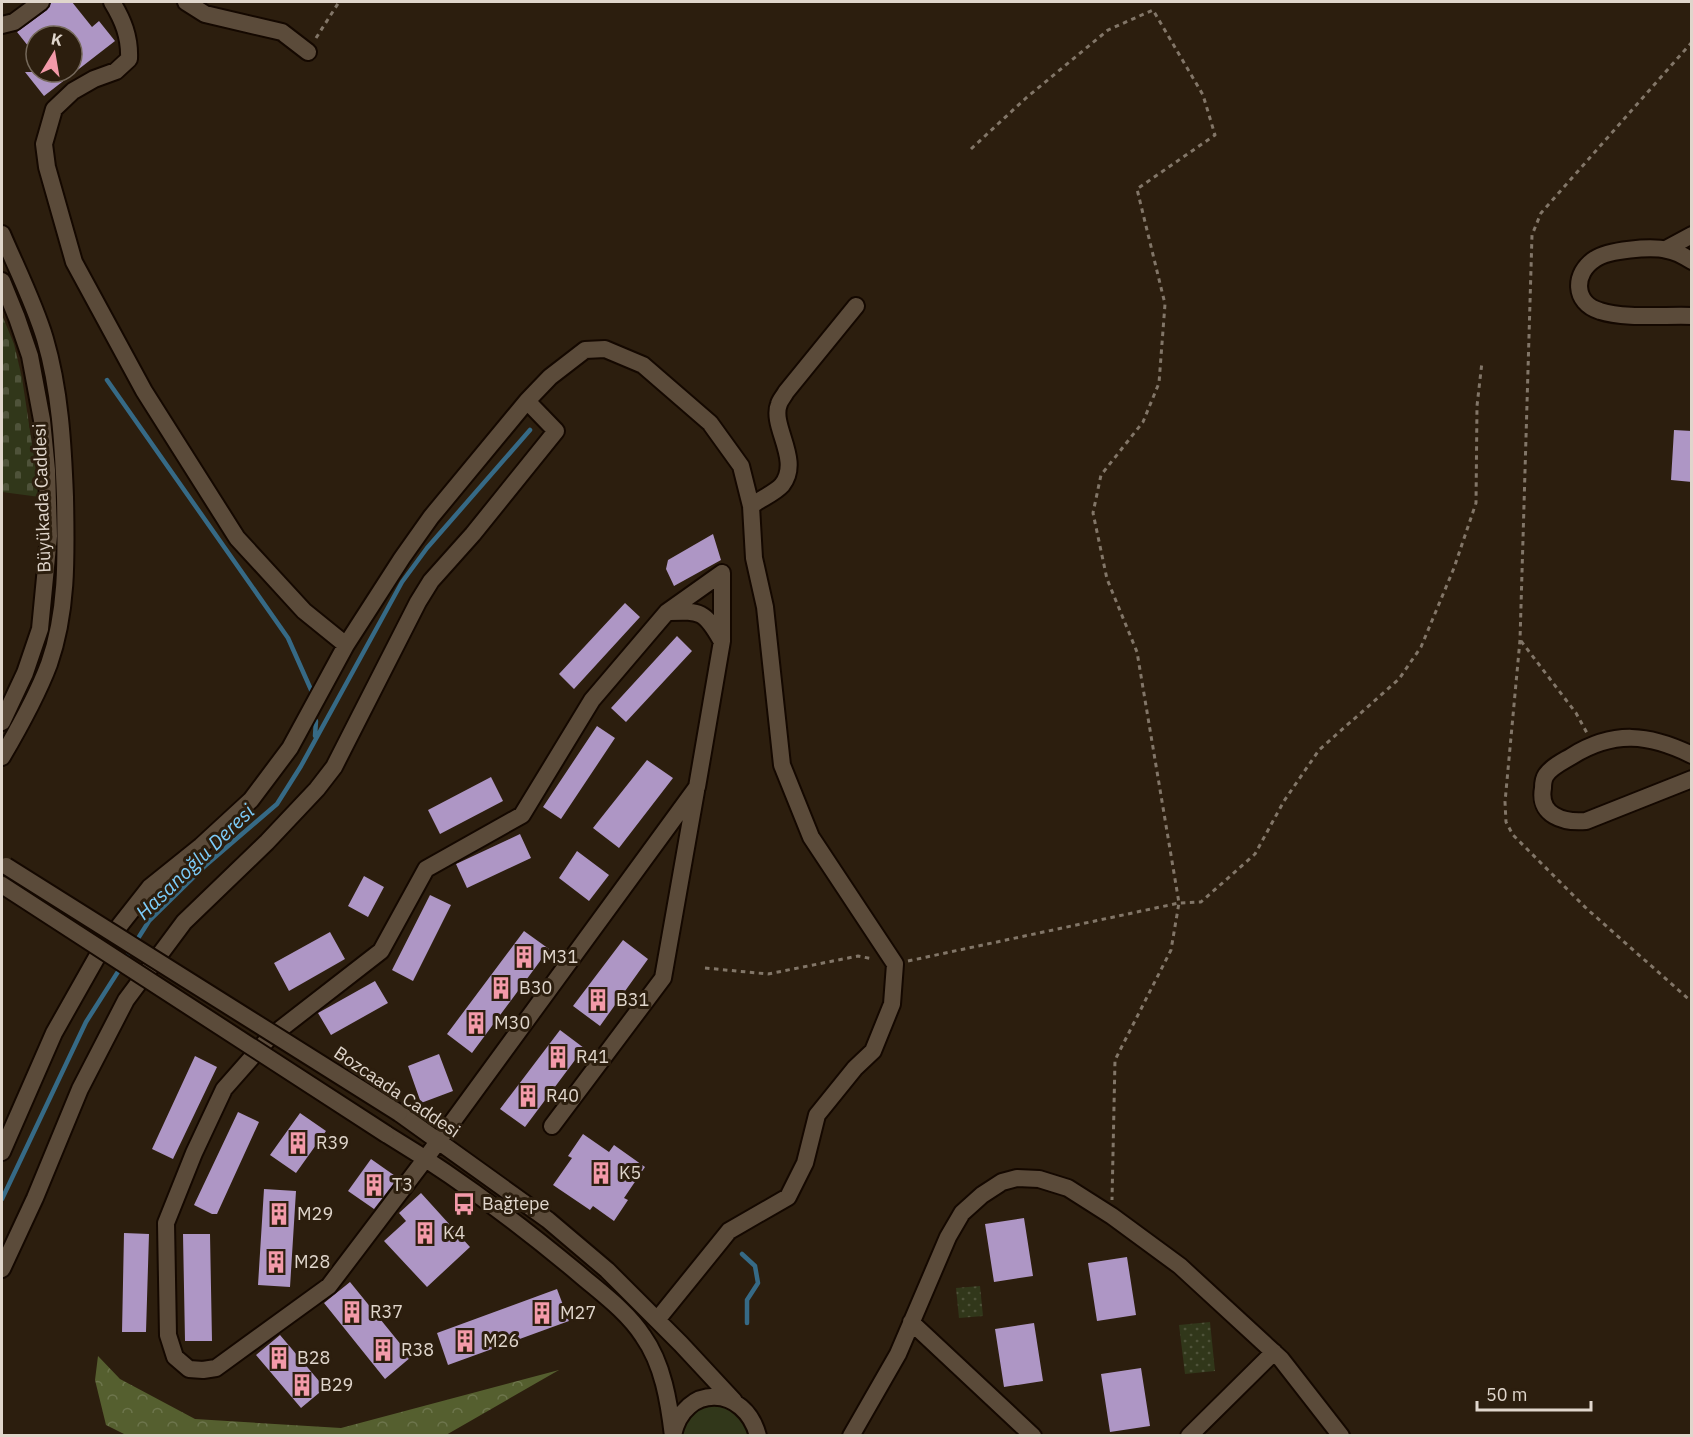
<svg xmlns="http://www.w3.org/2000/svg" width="1693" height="1437" font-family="'IBM Plex Sans',sans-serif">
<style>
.grass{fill:#31371a}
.forest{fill:url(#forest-crowns)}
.cemetery{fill:url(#cemetery-stones)}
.park{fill:url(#park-dots)}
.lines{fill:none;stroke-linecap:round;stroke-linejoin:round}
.stream{stroke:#366a86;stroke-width:4.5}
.building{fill:#ae96c5}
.minor-casing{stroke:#140800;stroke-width:20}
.path{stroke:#827668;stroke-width:3;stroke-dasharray:4.5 4.5;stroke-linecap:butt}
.minor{stroke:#5b4b3a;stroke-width:16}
.minor-bridge-casing{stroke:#140800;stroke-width:20;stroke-linecap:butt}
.minor-bridge{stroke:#5b4b3a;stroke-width:16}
.labels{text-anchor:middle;stroke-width:6;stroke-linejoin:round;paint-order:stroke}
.street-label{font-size:18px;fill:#e0d6cc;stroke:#2c1e0e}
.poi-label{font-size:18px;fill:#e0d6cc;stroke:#2c1e0e;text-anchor:start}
.water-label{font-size:20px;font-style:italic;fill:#7cccf9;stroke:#2c1e0e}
</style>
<defs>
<pattern id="forest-crowns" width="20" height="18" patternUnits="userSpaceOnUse" patternTransform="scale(1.5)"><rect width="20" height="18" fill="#555f2f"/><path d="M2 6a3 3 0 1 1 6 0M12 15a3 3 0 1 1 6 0" fill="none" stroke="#6d754c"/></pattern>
<pattern id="cemetery-stones" width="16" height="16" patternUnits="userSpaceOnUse" patternTransform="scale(1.5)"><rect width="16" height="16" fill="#31371a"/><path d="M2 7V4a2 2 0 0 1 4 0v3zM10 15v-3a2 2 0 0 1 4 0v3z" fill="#4f533a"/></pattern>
<pattern id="park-dots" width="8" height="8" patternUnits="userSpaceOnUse" patternTransform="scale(1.5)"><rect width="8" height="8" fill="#31371a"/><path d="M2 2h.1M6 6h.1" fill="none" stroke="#4f533a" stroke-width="1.8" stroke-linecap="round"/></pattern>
</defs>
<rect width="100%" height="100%" fill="#2c1e0e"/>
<!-- grass -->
<path class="grass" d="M715 1404C736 1407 743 1417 749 1436H682C683 1417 698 1407 715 1404Z"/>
<!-- forest -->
<path class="forest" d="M98 1356 120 1379 195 1419 341 1428 559 1370 446 1435 128 1436 106 1425 95 1380Z"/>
<!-- cemetery -->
<path class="cemetery" d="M2 315 14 344 22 378 40 497 2 492Z"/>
<!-- park -->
<path class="park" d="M980 1286 983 1316 959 1318 956 1288Z
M1210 1322 1215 1371 1185 1374 1179 1325Z"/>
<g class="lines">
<!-- stream -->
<path class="stream" d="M107 380 288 638 312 692
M315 736 316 721
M125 959 149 921 206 865 277 804 301 766 402 582 427 548 530 430
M2 1199 86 1022 121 967
M742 1254 755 1266 758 1283 747 1300V1323"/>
</g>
<!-- building -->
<path class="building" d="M51 2H72L92 27 99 21 115 41 44 96 25 72H72V36H36V56L17 32 47 10Z
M1674 430 1692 431V482L1671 480Z
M713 534 721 560 674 586 666 569 668 560Z
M625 603 640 617 574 689 559 674Z
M677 636 692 651 626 722 611 708Z
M597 726 615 738 561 819 543 807Z
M647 760 673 778 619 848 593 828Z
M491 777 503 801 440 834 428 810Z
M520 834 531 858 467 888 456 864Z
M577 851 609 875 589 901 559 878Z
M364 876 384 887 368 917 348 906Z
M430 895 451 905 413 981 392 970Z
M524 931 549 949 472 1053 447 1034Z
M330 932 345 959 289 991 274 963Z
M623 940 648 959 600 1026 573 1006Z
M375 981 388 1003 331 1035 318 1013Z
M560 1030 584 1048 525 1127 500 1109Z
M439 1054 453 1091 421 1103 408 1066Z
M195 1056 217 1067 173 1159 152 1149Z
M238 1112 259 1122 217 1214H212L194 1205Z
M300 1113 326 1131 296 1173 270 1155Z
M583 1134 609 1152 614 1145 645 1167 624 1198 628 1200 614 1221 593 1206 590 1210 553 1185 572 1158 568 1156Z
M371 1159 398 1178 374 1209 348 1191Z
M264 1189 296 1191 290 1287 258 1285Z
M421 1193 470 1247 427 1287 384 1241 406 1221 399 1213Z
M1024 1218 1033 1276 994 1282 985 1224Z
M124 1233 149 1234 146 1332H122Z
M183 1234H210L212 1341H185Z
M1127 1257 1136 1315 1097 1321 1088 1263Z
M350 1282 411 1357 385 1379 324 1303Z
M557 1289 569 1321 448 1365 437 1333Z
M1034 1323 1043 1381 1004 1387 995 1329Z
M280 1335 325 1388 301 1408 256 1355Z
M1141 1368 1150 1426 1110 1432 1101 1374Z"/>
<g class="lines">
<!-- minor casing -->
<g class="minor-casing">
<path id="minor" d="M112 2C123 20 130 37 129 59L116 71 94 79 73 91 54 109 44 144 47 167 74 262 144 391 237 538 304 611 346 645
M186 2 205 14 282 32 308 52
M2 25 14 22 41 2
M2 234C16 267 35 305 45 339 60 390 63 445 65 497 66 553 68 610 49 664 37 696 19 728 2 757
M1666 249 1692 235
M1692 261C1684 256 1676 251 1667 250 1651 246 1608 250 1595 259 1573 273 1573 303 1600 311 1624 319 1665 315 1692 316
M2 281 17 318 30 356 42 420 47 470 49 536 40 629 25 673 2 722
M751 506C760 499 775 493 782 485 802 460 770 426 779 404 780 400 784 396 786 392L856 306
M722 573V641L697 787 426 1158 329 1286 216 1368 203 1370 189 1369 175 1357 168 1335 166 1223 194 1153 224 1089 269 1038 381 951 426 869 522 815 592 700 667 612Z
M667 612C700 611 704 610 721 640
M1692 755C1649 734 1614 730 1572 756 1564 761 1552 766 1546 775 1544 778 1543 784 1543 788 1538 815 1563 823 1586 821L1692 779
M399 1113 548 1220 607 1270 681 1344 734 1401
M552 1126 663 978 696 791
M386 1134C454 1175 517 1222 578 1273 600 1292 627 1311 643 1336 663 1364 669 1402 673 1436
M2 1152 54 1033 102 948 150 887 201 846 251 800 290 748 346 645 402 558 431 517 527 401 550 377 585 350 605 349 643 365 710 423 741 466 751 506 754 558 765 607 782 765 811 837 895 964 892 1004 873 1051 855 1068 817 1115 805 1163 788 1197 729 1231 657 1320
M2 1269 35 1198 80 1089 126 1000 184 922 267 842 317 789 334 767 418 602 431 581 473 534 556 431 527 401
M911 1322 1033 1436
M673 1435C684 1383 745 1385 758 1436
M851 1436 898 1354 948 1237 962 1213 982 1195 1002 1182 1017 1178 1039 1179 1068 1188 1112 1216 1180 1266 1281 1359 1341 1436
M1189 1436 1274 1352"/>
</g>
<!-- path -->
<path class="path" d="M316 38 339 2
M1692 42 1541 213 1532 235 1520 640 1505 802 1506 822 1513 835 1587 909 1692 1002
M971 149 1026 98 1108 30 1153 10 1203 95 1215 135 1137 189 1165 304 1159 383 1143 422 1101 475 1093 513 1107 579 1137 652 1179 903 1171 950 1115 1060 1112 1200
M1521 641 1576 713 1587 733
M908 961 1179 903 1201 902 1255 854 1284 801 1319 750 1399 679 1421 647 1454 568 1476 503 1477 406 1482 362
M705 968 768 974 858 956 873 959"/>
<!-- minor -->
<use href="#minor" class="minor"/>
<!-- minor-bridge casing -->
<g class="minor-bridge-casing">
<path id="minor-bridge" d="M6 866 399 1113
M2 885 386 1134"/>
</g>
<!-- minor-bridge -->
<use href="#minor-bridge" class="minor-bridge"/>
</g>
<!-- icons -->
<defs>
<g id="building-bare" transform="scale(1.8)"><path d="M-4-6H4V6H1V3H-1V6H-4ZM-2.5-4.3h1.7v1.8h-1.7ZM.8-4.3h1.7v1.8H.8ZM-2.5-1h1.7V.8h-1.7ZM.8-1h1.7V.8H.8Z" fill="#f39aa9" stroke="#2c1e0e" stroke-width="2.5" paint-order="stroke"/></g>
<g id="bus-bare" transform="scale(1.8)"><path d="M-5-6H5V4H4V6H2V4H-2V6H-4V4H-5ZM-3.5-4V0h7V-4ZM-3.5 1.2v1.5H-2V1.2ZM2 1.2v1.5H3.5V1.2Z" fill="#f39aa9" stroke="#2c1e0e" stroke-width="2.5" paint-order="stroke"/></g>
</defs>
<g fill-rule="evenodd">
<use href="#building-bare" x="524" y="957"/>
<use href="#building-bare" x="501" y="988"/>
<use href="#building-bare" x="598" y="1000"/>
<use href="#building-bare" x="476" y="1023"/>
<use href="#building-bare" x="558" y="1057"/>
<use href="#building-bare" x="528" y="1096"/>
<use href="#building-bare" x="298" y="1143"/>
<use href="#building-bare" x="601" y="1173"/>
<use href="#building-bare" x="374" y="1185"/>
<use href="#bus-bare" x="464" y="1204"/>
<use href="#building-bare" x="279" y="1214"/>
<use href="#building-bare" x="425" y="1233"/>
<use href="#building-bare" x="276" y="1262"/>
<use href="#building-bare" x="352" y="1312"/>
<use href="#building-bare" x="542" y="1313"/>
<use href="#building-bare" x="465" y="1341"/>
<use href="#building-bare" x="383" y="1350"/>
<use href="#building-bare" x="279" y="1358"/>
<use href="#building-bare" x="302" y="1385"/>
</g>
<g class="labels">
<!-- street labels -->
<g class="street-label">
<text transform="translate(42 498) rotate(-92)" y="6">Büyükada Caddesi</text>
<text transform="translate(397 1092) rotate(34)" y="6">Bozcaada Caddesi</text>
</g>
<!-- poi labels -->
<g class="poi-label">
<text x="542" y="963">M31</text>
<text x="519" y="994">B30</text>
<text x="616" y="1006">B31</text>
<text x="494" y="1029">M30</text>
<text x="576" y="1063">R41</text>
<text x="546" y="1102">R40</text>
<text x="316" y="1149">R39</text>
<text x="619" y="1179">K5</text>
<text x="392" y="1191">T3</text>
<text x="482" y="1210">Bağtepe</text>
<text x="297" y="1220">M29</text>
<text x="443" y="1239">K4</text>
<text x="294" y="1268">M28</text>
<text x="370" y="1318">R37</text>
<text x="560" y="1319">M27</text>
<text x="483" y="1347">M26</text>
<text x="401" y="1356">R38</text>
<text x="297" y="1364">B28</text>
<text x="320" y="1391">B29</text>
</g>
<!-- water labels -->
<g class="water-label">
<text transform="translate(195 862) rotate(-44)" y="7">Hasanoğlu Deresi</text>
</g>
</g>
<!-- border -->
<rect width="1693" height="1437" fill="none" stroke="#e0d6cc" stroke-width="6"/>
<!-- north arrow -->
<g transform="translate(54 54) rotate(11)"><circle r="28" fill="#2c1e0e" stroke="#74685a" stroke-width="1.5"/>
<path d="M0-4.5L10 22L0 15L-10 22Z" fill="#f39aa9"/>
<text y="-9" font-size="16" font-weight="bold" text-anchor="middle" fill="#e0d6cc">K</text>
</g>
<!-- scale -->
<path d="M1477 1401v9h114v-9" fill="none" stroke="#e0d6cc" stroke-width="3"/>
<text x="1486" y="1401" font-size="18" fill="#e0d6cc" stroke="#2c1e0e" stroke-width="4.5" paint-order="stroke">50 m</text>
</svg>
